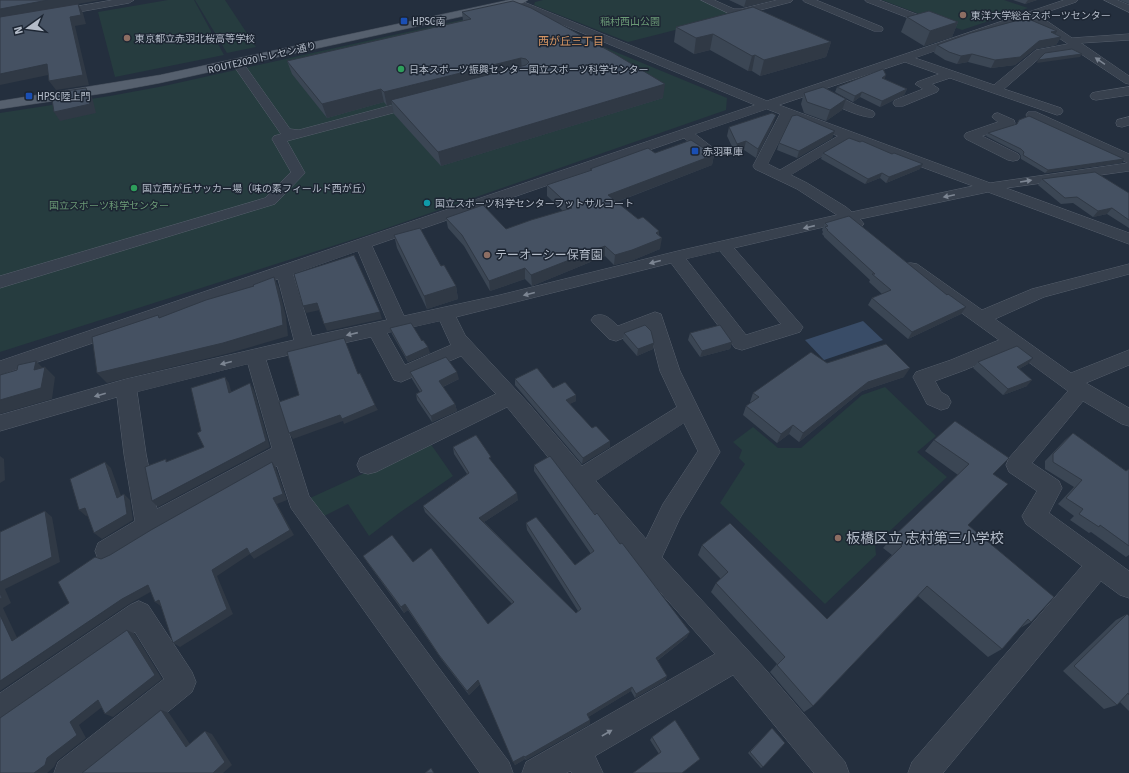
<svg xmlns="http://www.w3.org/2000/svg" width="1129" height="773" font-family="'Fira Sans','Noto Sans JP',sans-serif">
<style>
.green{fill:#263c3f}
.water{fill:#394c67}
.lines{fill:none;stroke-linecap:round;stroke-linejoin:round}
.minor-casing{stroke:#565f6c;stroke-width:1}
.major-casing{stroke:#414a57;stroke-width:1}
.minor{fill:#38414e;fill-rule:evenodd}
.major{fill:#56606e;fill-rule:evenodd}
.wall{fill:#3b4654}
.shaded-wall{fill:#303945}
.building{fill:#455162;stroke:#303945}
.oneway{fill:#7c8592}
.education-dot{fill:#8d6e63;stroke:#1d2633;stroke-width:1.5}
.transit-dot{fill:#1a4fb4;stroke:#1d2633;stroke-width:1.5}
.leisure-dot{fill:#2e9e5b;stroke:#1d2633;stroke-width:1.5}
.culture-dot{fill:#0f9aa8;stroke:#1d2633;stroke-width:1.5}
.labels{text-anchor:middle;stroke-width:3;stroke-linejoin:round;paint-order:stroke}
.far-poi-label{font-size:10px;fill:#b4bcc9;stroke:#1d2633;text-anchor:start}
.far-park-label{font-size:10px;fill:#6b9a76;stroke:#1d2633}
.far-street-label{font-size:10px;fill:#b4bcc9;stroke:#1d2633}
.far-neighbourhood-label{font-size:11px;fill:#d59563;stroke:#1d2633}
.poi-label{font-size:12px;fill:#b4bcc9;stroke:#1d2633;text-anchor:start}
.near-poi-label{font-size:14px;fill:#b4bcc9;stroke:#1d2633;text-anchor:start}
</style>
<rect width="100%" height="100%" fill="#242f3e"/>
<!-- green -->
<path class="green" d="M168 0H194L224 55 115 77 98 12Z
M195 0H225L256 47 227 53Z
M543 0H702L734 15 628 42 534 5 535 2Z
M882 0H1004L1028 8 962 30Z
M502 11 519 12 727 98 726 110 367 235 0 352V113L110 96 164 86Z
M885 387 936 436 917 452 947 477 875 545 876 555 825 604 720 503 745 464 739 458 742 450 733 442 753 427 778 448H801L862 395Z
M430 443 453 476 399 513 369 536 348 504 322 517 308 499Z"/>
<!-- water -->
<path class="water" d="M863 321 883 340 824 360 805 340Z"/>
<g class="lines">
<!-- minor casing -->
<g class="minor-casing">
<path id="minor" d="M113 0H134L129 3 0 26V20Z
M506 0H519L767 101 1064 0H1078L1076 2 1038 15 1072 38 1129 34V40L1081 43 1129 76V84L1125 83 1075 50 1043 55 1004 89 1061 108 1063 111 1061 114 1057 115 950 78 932 84 939 89 937 92 903 106H895L893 103 895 100 923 89 915 84 917 82 939 74 905 62 824 89 856 105 873 111 875 114 873 117C862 119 823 101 815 93L779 105 990 183 1128 163 1028 118 1026 115 1028 112H1036L1129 154V171L1006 188 1129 233V244L988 192 860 219 864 224 861 227C854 229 851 228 845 222L734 248 803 327 800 332 742 350 735 348 671 263 456 317 465 335 529 404 582 466 677 407 660 371 649 328 616 341 609 339 594 324 591 320 594 316C605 312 610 319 618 326L655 312 661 314 680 371 720 452 680 518 662 557 766 670 845 762 849 773H814L733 675 595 756 603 773H572L570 771 566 773H522L526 762 715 654 639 568 507 407 376 472 368 474 360 472 357 465 360 458 496 394 461 356 401 382 394 380 371 337 266 360 309 496 357 558 509 762 513 773H480L291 508 277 466 156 534 116 559 107 563 98 559 95 551 98 543 135 521 124 454 117 397 0 431V415L126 379 294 340 278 279 0 375V361L755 105 508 2ZM1029 18 1068 44 1036 50 994 85 915 58ZM767 109 780 114 753 166 755 169 797 189 837 215 678 251 500 295 404 316 372 246 684 138 700 150H710L712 147 695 134ZM791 118 838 136 780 170 768 164ZM849 140 973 186 852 212 846 207 807 183 791 175ZM358 251 387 320 312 336 293 274ZM720 251 781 324 746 335 686 259ZM440 321 451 345 405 365 387 333ZM248 364 272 448 157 509 146 454 137 392ZM684 423 698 451 663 504 646 539 596 481Z
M701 0H714L734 9H741L777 0H793L791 2 741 15H732Z
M803 0H816L882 27 883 29 882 31H874L805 2Z
M865 0H879L940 23 941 25 936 28 932 27 867 2Z
M1104 0H1117L1129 5V12Z
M237 59 241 60 290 129 299 130 419 98 423 99 425 102 423 105 287 141 305 173 275 204 0 288V276L265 198 291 172 272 139 274 136 281 134 231 62Z
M1129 87V95L1096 100 1092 99 1090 96 1092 93 1096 92Z
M998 113 1014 120 1015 123 1014 126 982 136 1018 154 1020 157 1018 160 1013 161 1008 160 966 139 964 136 966 133 998 122 992 117 994 114Z
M1129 117V125L1122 127 1117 126 1116 123 1117 120Z
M911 263 917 264 982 310 1032 289 1129 264V274L1044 297 995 319 1071 373 1129 350V365L1086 383 1129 408V426L1122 424 1083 401 1032 463 1059 481 1062 488 1049 513 1129 571V598L1120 595 1101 581 943 773H908L912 762 1082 566 1026 524 1022 516 1037 491 1009 472 1006 465 1009 458 1068 391 1012 350 965 370 935 381 941 392 948 396 951 402 948 408 941 410 927 404 913 377 916 372 951 360 999 340 905 272 903 268 905 264Z
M139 601 148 605 192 672 196 682 192 692 93 773H54L58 762 164 679 135 632 10 720 0 724V693L130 605Z"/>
</g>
<!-- major casing -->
<g class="major-casing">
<path id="major" d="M509 0H528L523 3 160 83 106 93 0 109V101L160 75Z"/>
</g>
<!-- minor -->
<use href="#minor" class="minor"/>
<!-- major -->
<use href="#major" class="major"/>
</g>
<!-- wall -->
<path class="wall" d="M729 0H774L744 7Z
M1013 0H1037L1025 4Z
M1119 0H1129V4Z
M462 12 663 98 441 166 394 114 392 104 387 106 384 102 327 118 292 74 287 61 463 21Z
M907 17 958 22 952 37 924 46 901 32Z
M676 27 831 42 826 57 760 76 752 71H748L710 50 694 54 674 42Z
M1056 34 1061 37 1056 45 1035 49 1015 65 991 68 968 62 957 64 945 60 934 53 937 45Z
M885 80 907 89 904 95 880 107 860 97 853 102 835 92 837 87Z
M804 93 842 110 826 121 804 113 801 104Z
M773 124 756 158 744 150 735 153 727 136 729 127Z
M835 131 832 138 797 158 777 150 779 143Z
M988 133 1124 159 1121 163 1045 173 1021 159V156L1019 153 986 136Z
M655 153 714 155 712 165 617 202 638 219 659 231V236L660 249 631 261 614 265 605 256 532 286 525 279 490 291 464 246 448 228 446 218 506 229 563 211 547 196V185L590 170V169Z
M823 153 920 169 886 183 880 178 865 184 821 159Z
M1042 179 1129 193V228L1107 214 1093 217 1073 203 1061 204 1038 185Z
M825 223 961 314 908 339 868 305 872 298 882 294 869 282 870 280 824 237V236L822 234 823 232 822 230Z
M394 235 441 266 456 286 458 299 427 309 397 248Z
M390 328 430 353 408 362 392 334Z
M624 333 653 349 637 356 623 340Z
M690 333 732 342 730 349 700 357 688 340Z
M978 362 1028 364 1019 369 1027 386 1003 395 973 368Z
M827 363 904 377 862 391 799 442 789 434 777 443 743 415 746 406 751 403 750 402 753 393Z
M410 372 459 379 443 387 455 404 457 411 432 422 417 400 416 394 420 392 412 379Z
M515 379 553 388 576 401 569 404 610 447 582 464 515 385Z
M1073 433 1126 471 1129 469V555L1126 557 1091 532 1089 533 1070 520 1074 516 1058 504 1074 487 1045 469V461L1065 440Z
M934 440 993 474 968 525 1031 622 1020 628 1002 649 988 657 918 596 813 706 804 712 770 672 777 664 711 592 716 583 721 579 698 555 702 545 827 619 892 555 883 548 892 538 958 475 925 451Z
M453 447 492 462 518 500 484 522 576 613 578 611 527 530 526 523 575 565 591 554 534 471V465L687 637 657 661 667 676 665 681 635 698 631 691 588 717 590 724 526 760 525 759 515 765 480 684 469 695 442 660 408 610 404 613 367 562 363 556 413 562 488 624 512 604 425 512 423 506 467 474 454 454Z
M1127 614 1129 616V711L1120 702 1117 705 1104 709 1063 671 1116 620Z
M772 728 763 767 761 768 748 753Z
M652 737 697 762 659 754 650 740Z"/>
<!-- shaded-wall -->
<path class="shaded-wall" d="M48 0H101L78 4 83 13 86 24 75 26 89 85 56 90 49 81 70 17 0 18V9Z
M746 0H774L744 7Z
M1028 0H1037L1025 4Z
M958 22 952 37 924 46 930 31Z
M1057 31 1053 38 1061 37 1056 45 1035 49 1015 65 991 68 995 60 1039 41 1051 32Z
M713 34 710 50 694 54 696 38Z
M831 42 826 57 760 76 764 60Z
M972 54 968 62 957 64 961 56Z
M1082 54 1080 57 1037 63 1038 60Z
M755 55 752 71H748L752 56Z
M521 58 522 71 391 100 392 104 387 106 384 92Z
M47 64 53 74 0 85V74Z
M886 75 884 81 882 78Z
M665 84 663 98 441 166 438 152Z
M86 88 92 97 96 113 60 121 54 112Z
M381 89 384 102 327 118 322 104Z
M907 89 904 95 880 107 882 101Z
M862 92 860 97 853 102 855 96Z
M846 99 842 110 826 121 830 110Z
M776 115 773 124 756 158 758 149Z
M835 131 832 138 797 158 799 151Z
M746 141 744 150 735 153 737 144Z
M714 155 712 165 608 205V195Z
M1124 159 1121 163 1045 173 1048 170Z
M923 164 920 169 886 183 889 177Z
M882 173 880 178 865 184 868 179Z
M1112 208 1107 214 1093 217 1098 211Z
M659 231 658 240 662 238 660 249 631 261 614 265 615 255Z
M605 246V256L532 286 531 275Z
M525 268V279L490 291 489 281Z
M274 277 279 288 286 317 288 336 230 353 107 383 97 373Z
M456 286 458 299 427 309 424 296Z
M317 303 320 310 306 313 303 306Z
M966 307 961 314 908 339 912 332Z
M380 312 382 319 327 331 324 324Z
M732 342 730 349 700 357 702 351Z
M654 343 653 349 637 356 638 349Z
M428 347 430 353 408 362 406 357Z
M1033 358 1028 364 1012 373 1017 367Z
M36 361 45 370V367L55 377 52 399 0 414V400L34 370Z
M910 368 904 377 862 391 799 442 803 433 868 382Z
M457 372 459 379 440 388 439 381Z
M225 377 229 383 233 399 229 393Z
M1032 380 1027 386 1003 395 1008 389Z
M250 383 254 390 270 447 158 507 152 501 266 441Z
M576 395V401L566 406V400Z
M455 404 457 411 432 422 431 416Z
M375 405 378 410 344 424 343 421 293 439 289 433 340 415Z
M793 425 789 434 777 443 781 434Z
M610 441V447L582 464 583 458Z
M0 456 4 459 5 480 0 483Z
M105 462 111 468 124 504 117 498Z
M272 462 276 468 287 500 277 504 294 535 254 559 250 554 217 576 233 614 180 647 173 643 212 570 273 498Z
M517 493 518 500 481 524 479 518Z
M124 494 130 500 133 520 102 539 94 533Z
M85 508 92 513 86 516 79 510Z
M45 511 52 517 60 562 5 589 11 603 3 608 21 646 12 641 0 615V582Z
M148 585 154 590 129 604 0 691V681L122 599Z
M159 600 162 607 155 602Z
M405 604 408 610 404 613 401 607Z
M127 630 135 634 162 679 113 717 105 714Z
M690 632 687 637 654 663 656 658Z
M667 676 665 681 635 698 636 694Z
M478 680 480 684 469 695 467 691Z
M632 687 631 691 587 718V714Z
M98 700 106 704 79 725 86 738 57 761 54 767 47 773H34L47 758 70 722Z
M161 710 169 713 194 750 186 747Z
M590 720V724L526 760 525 757Z
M205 731 212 734 232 765 223 773H213Z
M524 756 525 759 515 765 513 762Z"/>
<!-- building -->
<path class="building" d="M0 0H48L0 9Z
M513 1 531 8 615 54 665 84 438 152 391 100 526 65 529 62 526 59 521 58 384 92 381 89 322 104 287 61 471 19 462 12Z
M78 4 81 15 70 17 83 75 49 81 47 64 0 74V17Z
M753 7 831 42 764 60 755 55 752 56 713 34 696 38 676 27Z
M929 11 958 22 930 31 907 17Z
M1026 18 1057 31 1051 32 1061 37 1039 41 1020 57 995 60 972 54 961 56 949 52 937 45 971 33Z
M1072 49 1082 54 1038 60 1045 53Z
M883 69 886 75 882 78 907 89 882 101 862 92 855 96 837 87Z
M823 87 846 99 830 110 807 102 804 93Z
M86 88 90 104 54 112 51 93Z
M772 113 776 115 758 149 746 141 737 144 729 127Z
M797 115 835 131 799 151 779 143 792 116Z
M1029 116 1124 159 1048 170 1023 155 1024 152 1021 149 988 133 1017 124 1019 120Z
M849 138 860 142 862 141 892 154 894 153 923 164 889 177 882 173 868 179 823 153Z
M691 140 714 155 608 195 638 219 643 217 659 231 656 233 662 238 632 250 615 255 605 246 531 275 525 268 489 281 462 235 446 218 483 205 506 229 531 220 572 208 547 185 592 170 590 169 648 148 655 153Z
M1095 172 1129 193V220L1112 208 1098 211 1077 197 1065 198 1042 179Z
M849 216 947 295 948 294 966 307 912 332 872 298 891 290 872 274H875L827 230H828L825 227 828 226 825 223Z
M420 228 441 266 444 265 456 286 424 296 394 235Z
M354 255 380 312 324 324 317 303 303 306 294 274Z
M274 277 281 306 283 325 223 343 97 373 92 337 158 315 159 318 206 300 254 286 253 285Z
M411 323 422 341 423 340 428 347 406 357 390 328Z
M645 325 651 331 654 343 638 349 624 333Z
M720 325 732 342 702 351 690 333Z
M344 338 358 374 360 373 375 405 342 419 340 415 289 433 279 402 299 395 287 352Z
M886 344 910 368 868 382 803 433 793 425 781 434 746 406 759 397 753 393 811 352 827 363Z
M1017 346 1033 358 1017 367 1032 380 1008 389 978 362Z
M446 357 457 372 439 381 455 404 431 416 416 394 422 391 410 372Z
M36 361 34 370 45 367 41 388 0 400V375L17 370 18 365Z
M537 368 553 388 565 382 576 395 566 400 592 428 596 426 610 441 583 458 515 379Z
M225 377 229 393 250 383 266 441 152 501 145 467 166 459V462L204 447 197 433 201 431 191 388Z
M955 421 1009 458 993 474 1008 484 968 525 1054 597 1031 622 1028 619 1002 649 927 586 813 706 777 665 785 657 716 583 728 572 702 545 730 523 827 619 902 546 892 538 969 464 934 440Z
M1073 433 1126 471 1129 469V546L1100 525 1099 527 1079 514 1083 509 1066 498 1082 480 1053 462V454Z
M476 435 491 457 489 458 517 493 479 518 576 613 581 609 526 523 536 517 575 565 594 551 534 465 550 456 595 515 597 513 620 544 622 543 690 632 656 658 667 676 636 694 632 687 587 714 590 720 525 757 524 756 513 762 478 680 467 691 439 655 405 604 401 607 363 556 392 535 413 562 431 548 488 624 514 602 423 506 469 473 453 447Z
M105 462 117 498 124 494 127 514 94 533 85 508 79 510 70 479Z
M272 462 283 494 273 498 290 530 250 554 247 548 212 570 227 609 173 643 159 600 155 602 148 585 122 599 0 681V615L12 641 69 603 58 582 95 557 101 559 110 555 151 530Z
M45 511 52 557 0 582V532Z
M0 593 2 598 0 599Z
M1127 614 1129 616V695L1128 693 1117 705 1074 666Z
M127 630 155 675 105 714 98 700 70 722 77 735 47 758 45 765 34 773H0V718Z
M161 710 186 747 205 731 225 762 213 773H82Z
M675 720 700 759 682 773H633L661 752 652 737Z
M772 728 785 743 763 767 750 752Z
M431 768 434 773H425Z"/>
<!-- one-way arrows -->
<defs><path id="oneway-solid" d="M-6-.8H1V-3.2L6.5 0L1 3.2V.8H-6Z"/></defs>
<g class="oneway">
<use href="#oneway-solid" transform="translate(1100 61) rotate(-146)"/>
<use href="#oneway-solid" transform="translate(1026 181) rotate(-9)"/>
<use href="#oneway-solid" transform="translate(949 196) rotate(168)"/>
<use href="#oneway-solid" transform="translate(809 227) rotate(167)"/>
<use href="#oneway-solid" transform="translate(655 262) rotate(165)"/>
<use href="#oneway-solid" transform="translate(529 294) rotate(166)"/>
<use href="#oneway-solid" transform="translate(352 334) rotate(167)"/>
<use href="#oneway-solid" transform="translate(226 363) rotate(166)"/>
<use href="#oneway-solid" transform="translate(100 395) rotate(164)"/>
<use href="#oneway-solid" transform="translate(607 733) rotate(-30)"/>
</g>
<!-- markers -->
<g class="education-dot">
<circle cx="963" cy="15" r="4"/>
<circle cx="127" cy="38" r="4"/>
<circle cx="487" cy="255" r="4"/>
<circle cx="838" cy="538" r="4"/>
</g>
<g class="transit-dot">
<rect x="400" y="17" width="8" height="8" rx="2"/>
<rect x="25" y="92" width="8" height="8" rx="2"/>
<rect x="691" y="147" width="8" height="8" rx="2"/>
</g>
<g class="leisure-dot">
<circle cx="401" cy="69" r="4"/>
<circle cx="134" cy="188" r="4"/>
</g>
<circle class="culture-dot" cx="427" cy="203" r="4"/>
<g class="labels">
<!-- far-poi labels -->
<g class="far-poi-label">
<text x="971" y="19">東洋大学総合スポーツセンター</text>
<text x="412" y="25">HPSC南</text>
<text x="135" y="42">東京都立赤羽北桜高等学校</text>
<text x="409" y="73">日本スポーツ振興センター国立スポーツ科学センター</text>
<text x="37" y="100">HPSC陸上門</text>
<text x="703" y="155">赤羽車庫</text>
<text x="142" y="192">国立西が丘サッカー場（味の素フィールド西が丘）</text>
<text x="435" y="207">国立スポーツ科学センターフットサルコート</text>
</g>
<!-- far-park labels -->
<g class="far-park-label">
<text x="630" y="25">稲村西山公園</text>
<text x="109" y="209">国立スポーツ科学センター</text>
</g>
<!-- far-street labels -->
<g class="far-street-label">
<text transform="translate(262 57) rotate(-13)" y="4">ROUTE2020トレセン通り</text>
</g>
<!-- far-neighbourhood labels -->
<g class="far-neighbourhood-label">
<text x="571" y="45">西が丘三丁目</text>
</g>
<!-- poi labels -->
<g class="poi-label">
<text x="495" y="259">テーオーシー保育園</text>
</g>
<!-- near-poi labels -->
<g class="near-poi-label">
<text x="846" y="543">板橋区立 志村第三小学校</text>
</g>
</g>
<!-- north arrow -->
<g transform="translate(28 28) rotate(256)" stroke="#1d2633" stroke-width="3" paint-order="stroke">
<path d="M0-3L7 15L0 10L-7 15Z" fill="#b4bcc9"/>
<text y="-6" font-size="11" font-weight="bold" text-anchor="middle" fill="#b4bcc9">N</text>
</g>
</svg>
